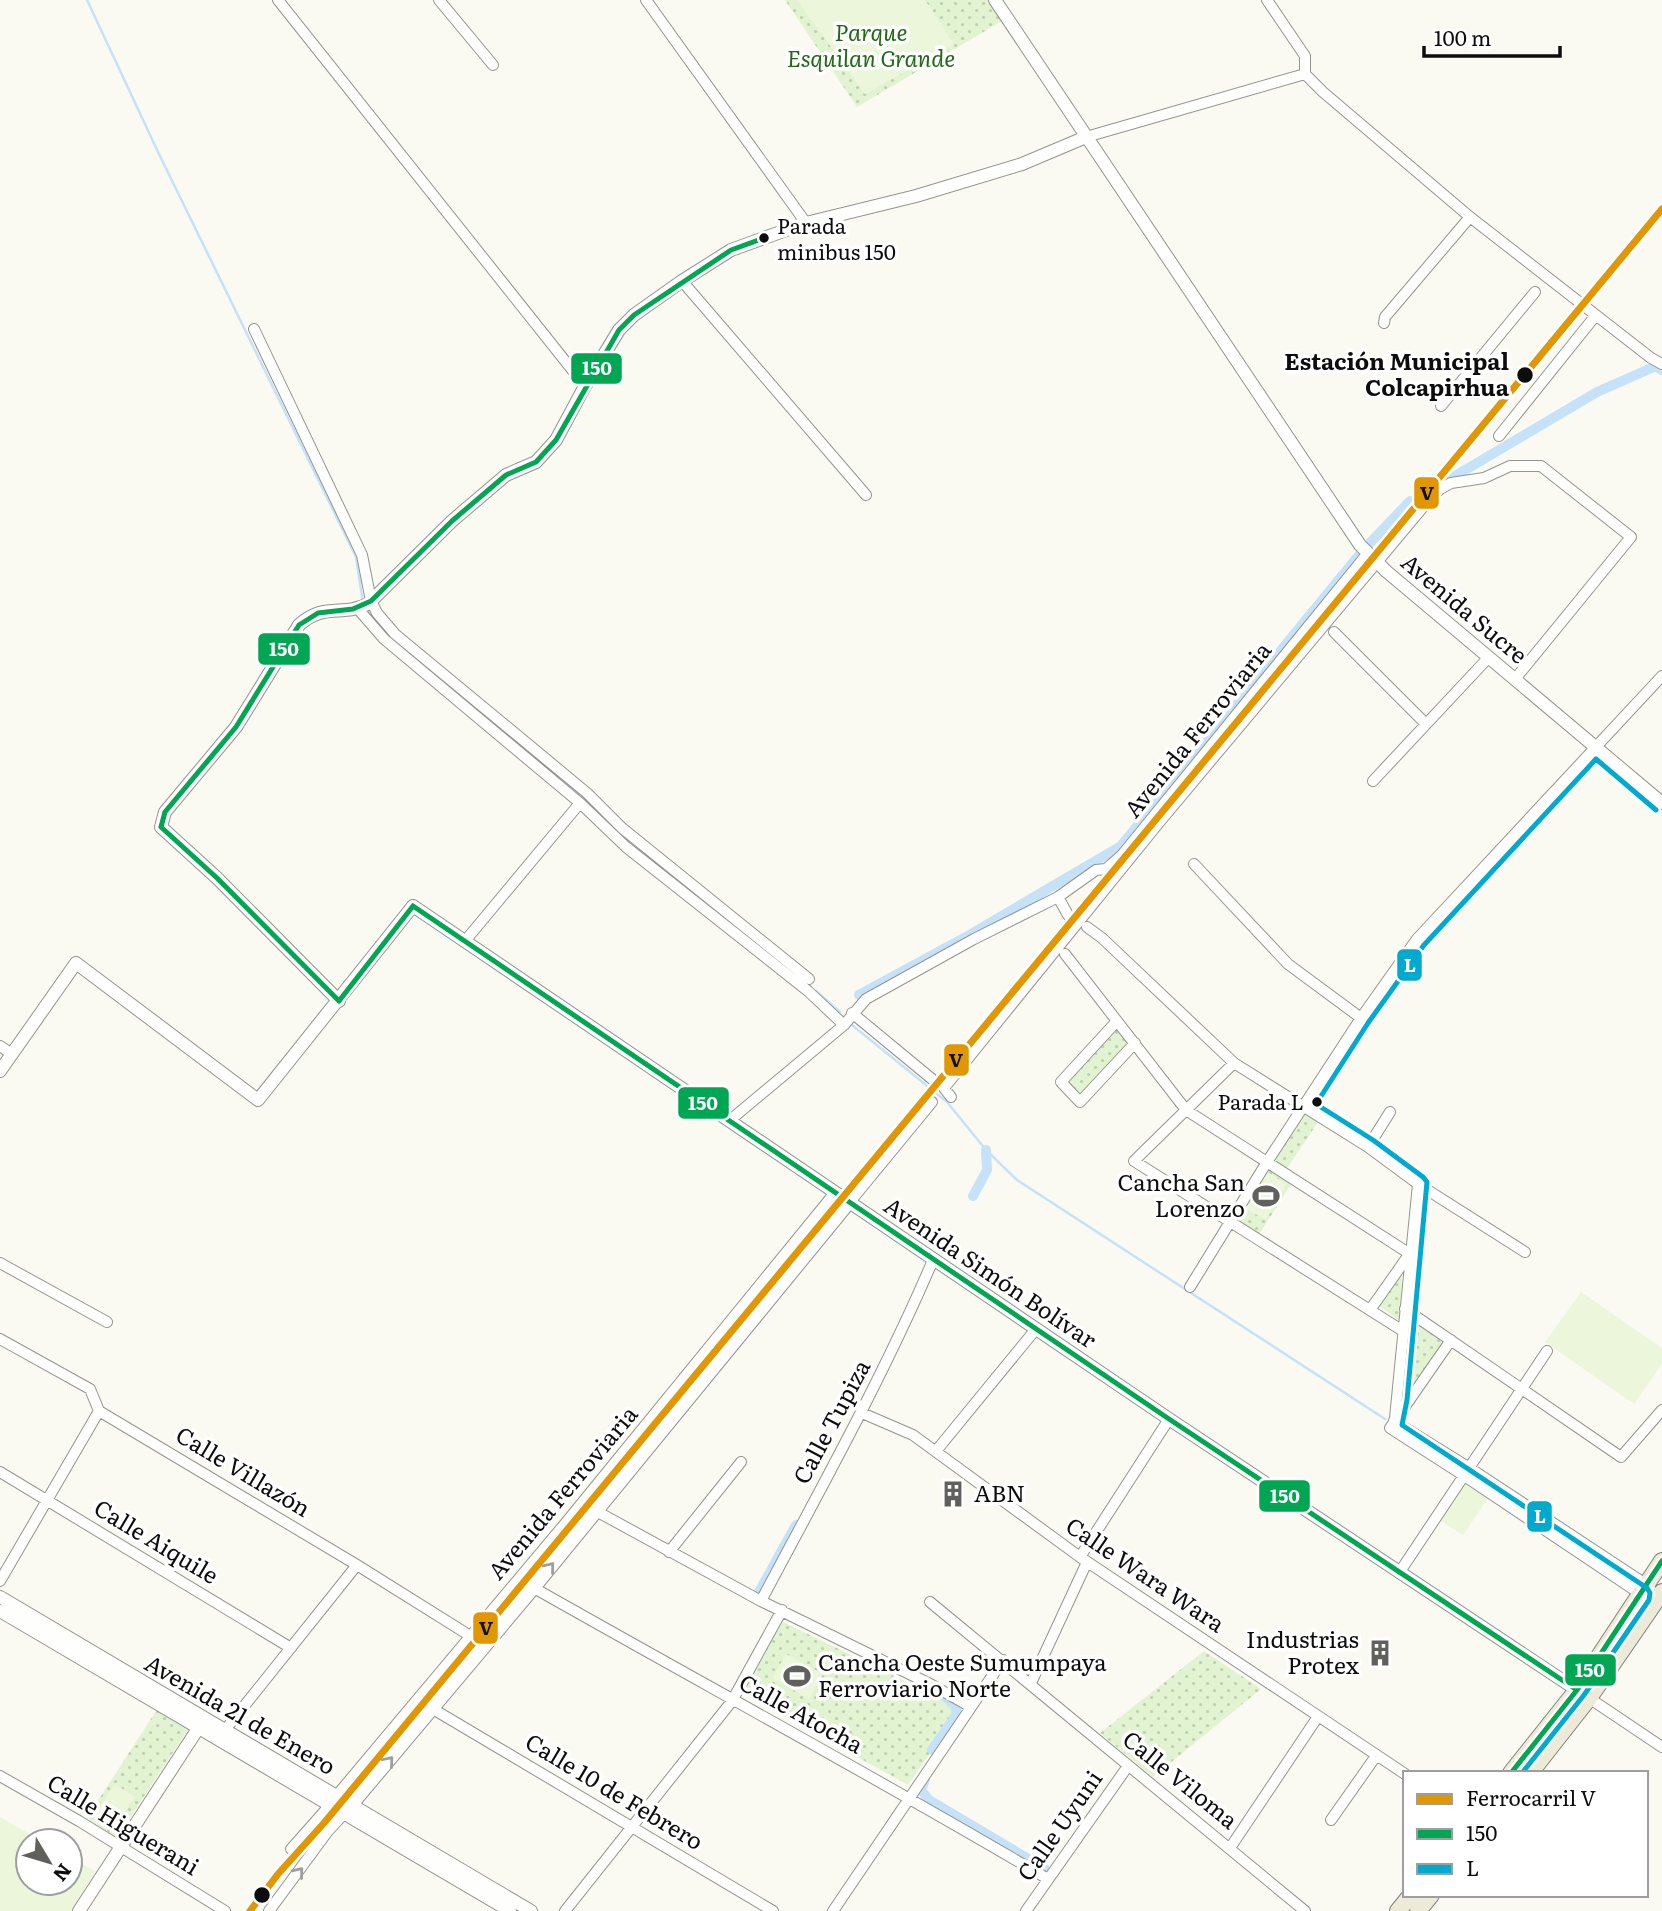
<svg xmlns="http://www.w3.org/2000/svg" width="1662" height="1911" font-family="Literata,serif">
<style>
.park{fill:url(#park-dots)}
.pitch{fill:#ecf6da}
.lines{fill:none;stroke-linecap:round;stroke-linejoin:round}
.stream{stroke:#c5e2f8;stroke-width:2.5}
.canal{stroke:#c5e2f8;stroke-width:10}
.minor-casing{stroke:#949490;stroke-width:12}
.tertiary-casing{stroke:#949490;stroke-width:14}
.primary-casing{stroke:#81817d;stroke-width:18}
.minor{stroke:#fefefd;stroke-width:10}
.tertiary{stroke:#fefefd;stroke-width:12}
.primary{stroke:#edead8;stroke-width:16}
.bus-1-casing{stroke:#fff;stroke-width:10}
.bus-2-casing{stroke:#fff;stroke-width:10}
.bus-1{stroke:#00a651;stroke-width:5}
.bus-2{stroke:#00a9ce;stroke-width:5}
.rail-1-casing{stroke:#fff;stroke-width:12}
.rail-1{stroke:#e09701;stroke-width:7}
.oneway{stroke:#9e9e9d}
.bus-dot{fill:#0d0d0d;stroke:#fff;stroke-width:2.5}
.labels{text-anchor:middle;stroke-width:7;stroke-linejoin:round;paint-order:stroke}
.bus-label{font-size:21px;fill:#0d0d0d;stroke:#fff;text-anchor:start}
.park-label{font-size:23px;font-style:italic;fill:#226a18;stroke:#fff}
.stop-label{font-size:23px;font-weight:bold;fill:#0d0d0d;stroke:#fff;text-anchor:end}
.street-label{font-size:23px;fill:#0d0d0d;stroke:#fff}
.poi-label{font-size:23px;fill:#0d0d0d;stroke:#fff;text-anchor:end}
.line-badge{stroke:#fff;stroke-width:2.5}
.badge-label{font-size:19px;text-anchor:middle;font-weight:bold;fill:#fff}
.pale-badge-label{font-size:19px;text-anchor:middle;font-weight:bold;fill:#111}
</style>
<defs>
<pattern id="park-dots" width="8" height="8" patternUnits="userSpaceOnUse" patternTransform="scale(1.75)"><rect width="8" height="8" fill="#e1f3d0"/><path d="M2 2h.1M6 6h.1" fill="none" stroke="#c0cfb1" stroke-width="1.8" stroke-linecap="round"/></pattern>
</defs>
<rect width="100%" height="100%" fill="#fbfaf2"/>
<!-- park -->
<path class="park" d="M785 0H988L1002 21 857 107Z
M1116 1030H1120L1129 1041 1128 1047 1085 1092H1076L1071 1088 1070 1079Z
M1306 1110 1320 1119 1286 1170 1273 1162Z
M1267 1168 1292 1183 1258 1236 1234 1220Z
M1402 1273 1400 1320 1377 1305Z
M1410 1321H1414L1440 1338 1442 1345 1403 1399 1408 1323Z
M781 1621 955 1705 957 1714 908 1785 743 1694Z
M1204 1651 1261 1689 1153 1777 1100 1733Z
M158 1708 189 1728 118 1836 114 1837 89 1819 88 1816Z"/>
<!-- pitch -->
<path class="pitch" d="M797 0H925L954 44 865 94Z
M1266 1171 1287 1185 1265 1220 1244 1207Z
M1581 1292 1662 1348V1364L1634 1404 1545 1342Z
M1466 1482 1489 1497 1463 1535 1440 1521Z
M786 1654 823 1674 809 1699 772 1678Z
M115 1784 135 1797 115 1827 95 1814Z
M0 1817 42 1841H28V1883H70V1857L95 1871 72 1911H0Z"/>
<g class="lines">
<!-- stream -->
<path class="stream" d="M87 0 158 152 356 557 363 603
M366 609 377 623
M393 640 553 772 603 816
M653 859 762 948
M816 991 840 1012
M852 1025 947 1102 986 1150 1017 1180 1385 1419
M1595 1557 1630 1580"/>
<!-- canal -->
<path class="canal" d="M1450 479 1597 392 1656 366 1662 370
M1370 543 1410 501
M859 995 966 937 1121 846 1360 554
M973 1196 987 1170 986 1150
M759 1592 796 1525
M932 1750 957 1714 955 1705 943 1695
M925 1779 921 1790 929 1800 1045 1869"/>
<!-- minor casing -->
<g class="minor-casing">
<path id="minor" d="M278 0 585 386
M439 0 493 65
M646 0 806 223
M1267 0 1305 56V74L1323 92 1470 217 1651 358 1662 364
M1086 137 1305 74
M682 281 866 495
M1384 323 1385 317 1470 217
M254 329 362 555 371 601 377 613 395 634 587 793 622 828 809 979
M1441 406 1535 292
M1499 436 1596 315
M358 609 384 639 580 803 626 847 808 991 844 1025
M1334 632 1426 724
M1373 781 1489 657
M1194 864 1288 964 1361 1018
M1058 897 1068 915
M1087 927 1102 938 1234 1063 1368 1147 1418 1184 1525 1252
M465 941 580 803
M1065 954 1186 1110 1410 1254
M852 1013 932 1079
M1117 1021 1061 1082 1080 1102 1135 1043
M0 1046 12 1054
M1234 1063 1134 1161 1403 1331
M951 1097 944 1088 1157 825 1429 500 1440 489 1451 483 1484 478 1510 466H1541L1631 537 1515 679
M729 1121 844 1025 866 999 974 939 1058 897 1096 870 1106 869 1122 855 1368 553
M1368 1147 1390 1112
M849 1203 932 1102
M0 1263 107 1322
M1190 1287 1267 1162 1361 1018 1417 939 1662 676
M1405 1309 1621 1457 1662 1410
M1370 1310 1408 1256
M0 1339 90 1389 99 1411 357 1565 472 1637
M1451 1340 1390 1428 1463 1475 1654 1603
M862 1413 913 1435 1080 1557 1405 1774
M1395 1418 1418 1184
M1394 1421 1468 1467 1650 1587
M936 1451 1036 1329
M0 1472 291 1648
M596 1511 761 1601 932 1685 971 1707
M669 1552 741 1462
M1080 1557 1169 1419
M1399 1573 1547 1351
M0 1581 99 1411
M534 1588C705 1685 879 1779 1048 1879
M761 1601C821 1488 883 1377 933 1260
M930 1602 1305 1911
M1031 1683 1087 1562
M1586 1696 1662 1747
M433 1709 773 1911
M221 1735 357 1565
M0 1776 79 1821 225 1911
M1331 1820 1376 1756
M1230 1848 1317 1718
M291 1849 330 1805
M269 1911 328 1831 345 1813
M565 1911 732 1701 782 1610
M833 1911 1003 1660
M1026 1911 1128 1766"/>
</g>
<!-- tertiary casing -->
<g class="tertiary-casing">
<path id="tertiary" d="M995 0 1360 545 1386 571 1662 803
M339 1001 217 878 161 827 165 812 236 727 299 625C324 602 342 617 368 604L452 521 506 475 536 462 556 440 585 386 619 330 634 315 682 281 731 250 764 238 806 223 916 196 1022 164 1086 137
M0 1071 76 963 258 1100 413 906 1169 1419 1577 1690
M0 1597 531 1911
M0 1611 510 1911
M330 1805 566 1524 836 1193
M345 1813 534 1588 849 1203
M79 1911 203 1721"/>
</g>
<!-- primary casing -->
<g class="primary-casing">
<path id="primary" d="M1511 1773 1577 1690 1662 1561
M1530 1773 1589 1698 1662 1592
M1398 1911 1411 1895
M1418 1911 1431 1895"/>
</g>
<!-- minor -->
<use href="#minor" class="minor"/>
<!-- tertiary -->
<use href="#tertiary" class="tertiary"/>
<!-- primary -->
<use href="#primary" class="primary"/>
<!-- bus-1 casing -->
<g class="bus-1-casing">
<path id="bus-1" d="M161 827 165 812 236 727 299 625 318 613 353 609 371 601 452 521 506 475 536 462 556 440 619 330 634 315 731 250 764 238
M161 827 217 878 339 1001
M413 906 1169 1419 1577 1690
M339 1001 413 906
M1511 1773 1577 1690 1662 1561"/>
</g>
<!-- bus-2 casing -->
<g class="bus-2-casing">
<path id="bus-2" d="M1522 1773 1584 1695 1649 1600 1650 1593 1647 1588 1402 1425 1407 1400 1427 1182 1423 1177 1373 1140 1316 1104 1368 1023 1424 945 1596 759 1656 810"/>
</g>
<!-- bus-1 -->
<use href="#bus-1" class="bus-1"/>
<!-- bus-2 -->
<use href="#bus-2" class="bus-2"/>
<!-- rail-1 casing -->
<g class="rail-1-casing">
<path id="rail-1" d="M250 1911 278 1874 324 1823 1662 209"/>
</g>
<!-- rail-1 -->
<use href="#rail-1" class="rail-1"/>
</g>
<!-- one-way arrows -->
<defs><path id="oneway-chevron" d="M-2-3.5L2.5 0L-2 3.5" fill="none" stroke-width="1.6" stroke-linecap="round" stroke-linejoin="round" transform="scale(1.75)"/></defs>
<g class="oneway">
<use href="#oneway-chevron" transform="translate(550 1567) rotate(-51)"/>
<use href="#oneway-chevron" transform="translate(389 1761) rotate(-50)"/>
<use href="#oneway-chevron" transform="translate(299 1872) rotate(-51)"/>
</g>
<!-- icons -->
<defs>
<g id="stadium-bare" transform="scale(2.1)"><path d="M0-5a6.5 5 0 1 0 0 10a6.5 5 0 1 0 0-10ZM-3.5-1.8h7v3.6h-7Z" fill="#60605d" stroke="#fff" stroke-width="2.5" paint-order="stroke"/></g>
<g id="building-bare" transform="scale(2.1)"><path d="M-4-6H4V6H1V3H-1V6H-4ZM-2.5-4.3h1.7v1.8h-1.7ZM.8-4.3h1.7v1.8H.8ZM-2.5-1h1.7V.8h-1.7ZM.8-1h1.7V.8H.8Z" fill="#60605d" stroke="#fff" stroke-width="2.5" paint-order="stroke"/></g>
</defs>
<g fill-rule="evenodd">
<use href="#stadium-bare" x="1266" y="1196"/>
<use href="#building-bare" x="953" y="1494"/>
<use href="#building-bare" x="1380" y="1653"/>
<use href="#stadium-bare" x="797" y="1676"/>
</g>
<!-- markers -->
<g class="bus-dot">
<circle cx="764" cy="238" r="6"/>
<circle cx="1525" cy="375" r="9"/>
<circle cx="1317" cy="1102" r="6"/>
<circle cx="262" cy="1895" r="9"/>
</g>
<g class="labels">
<!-- bus labels -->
<g class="bus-label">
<text x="777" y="234">Parada<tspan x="777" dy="26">minibus 150</tspan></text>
<text x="1304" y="1110" text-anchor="end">Parada L</text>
</g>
<!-- park labels -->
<g class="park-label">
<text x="871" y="41">Parque<tspan x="871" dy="26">Esquilan Grande</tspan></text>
</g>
<!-- stop labels -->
<g class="stop-label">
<text x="1509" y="370">Estación Municipal<tspan x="1509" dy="26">Colcapirhua</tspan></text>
</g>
<!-- street labels -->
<g class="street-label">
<text transform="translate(1464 609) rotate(40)" y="8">Avenida Sucre</text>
<text transform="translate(1198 730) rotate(-51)" y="8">Avenida Ferroviaria</text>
<text transform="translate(990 1273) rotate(34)" y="8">Avenida Simón Bolívar</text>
<text transform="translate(832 1422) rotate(-62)" y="8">Calle Tupiza</text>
<text transform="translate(243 1472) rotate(31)" y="8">Calle Villazón</text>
<text transform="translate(563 1493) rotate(-50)" y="8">Avenida Ferroviaria</text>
<text transform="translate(156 1542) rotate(31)" y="8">Calle Aiquile</text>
<text transform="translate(1145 1575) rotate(34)" y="8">Calle Wara Wara</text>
<text transform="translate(801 1714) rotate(29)" y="8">Calle Atocha</text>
<text transform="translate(240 1715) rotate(30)" y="8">Avenida 21 de Enero</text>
<text transform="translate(1180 1780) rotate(39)" y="8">Calle Viloma</text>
<text transform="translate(614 1792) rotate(31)" y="8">Calle 10 de Febrero</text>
<text transform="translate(123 1825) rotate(31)" y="8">Calle Higuerani</text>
<text transform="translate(1060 1826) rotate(-55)" y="8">Calle Uyuni</text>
</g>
<!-- poi labels -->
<g class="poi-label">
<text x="1245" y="1191">Cancha San<tspan x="1245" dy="26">Lorenzo</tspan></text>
<text x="974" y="1502" text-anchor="start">ABN</text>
<text x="1359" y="1648">Industrias<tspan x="1359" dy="26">Protex</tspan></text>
<text x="818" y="1671" text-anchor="start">Cancha Oeste Sumumpaya<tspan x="818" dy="26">Ferroviario Norte</tspan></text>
</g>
</g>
<g class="line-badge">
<rect x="570" y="352" width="53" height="33" rx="7" fill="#00a651"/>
<rect x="1413" y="476" width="27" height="34" rx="7" fill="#e09701"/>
<rect x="257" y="632" width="54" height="34" rx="7" fill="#00a651"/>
<rect x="1396" y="948" width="27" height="34" rx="7" fill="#00a9ce"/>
<rect x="943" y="1043" width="27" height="34" rx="7" fill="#e09701"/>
<rect x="677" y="1086" width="53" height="34" rx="7" fill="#00a651"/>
<rect x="1258" y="1479" width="53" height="34" rx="7" fill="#00a651"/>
<rect x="1526" y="1500" width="27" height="33" rx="7" fill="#00a9ce"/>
<rect x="472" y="1611" width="27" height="34" rx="7" fill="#e09701"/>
<rect x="1564" y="1653" width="53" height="34" rx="7" fill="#00a651"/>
</g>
<g class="badge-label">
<text x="597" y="375">150</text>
<text x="284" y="656">150</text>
<text x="1410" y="972">L</text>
<text x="703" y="1110">150</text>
<text x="1285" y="1503">150</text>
<text x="1540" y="1523">L</text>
<text x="1590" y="1677">150</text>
</g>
<g class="pale-badge-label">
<text x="1427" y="500">V</text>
<text x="956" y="1067">V</text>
<text x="486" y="1635">V</text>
</g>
<!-- legend -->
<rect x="1403" y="1771" width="245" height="126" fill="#ffffff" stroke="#9e9e9e" stroke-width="2"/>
<rect x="1417" y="1794" width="35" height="10" fill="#e09701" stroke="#9e9e9e" stroke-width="2"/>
<text x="1466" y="1806" font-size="21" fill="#0d0d0d">Ferrocarril V</text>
<rect x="1417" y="1829" width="35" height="10" fill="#00a651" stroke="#9e9e9e" stroke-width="2"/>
<text x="1466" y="1841" font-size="21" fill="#0d0d0d">150</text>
<rect x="1417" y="1864" width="35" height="10" fill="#00a9ce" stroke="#9e9e9e" stroke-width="2"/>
<text x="1466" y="1876" font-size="21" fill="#0d0d0d">L</text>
<!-- north arrow -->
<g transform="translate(49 1862) rotate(128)"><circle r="33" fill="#ffffff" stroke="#9e9e9e" stroke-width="2"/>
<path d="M0-5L12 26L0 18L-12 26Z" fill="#60605d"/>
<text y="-10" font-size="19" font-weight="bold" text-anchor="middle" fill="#0d0d0d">N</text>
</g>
<!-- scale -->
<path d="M1424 46v10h136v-10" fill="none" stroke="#0d0d0d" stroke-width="3.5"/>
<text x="1434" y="46" font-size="21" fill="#0d0d0d" stroke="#ffffff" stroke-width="5" paint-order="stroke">100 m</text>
</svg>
